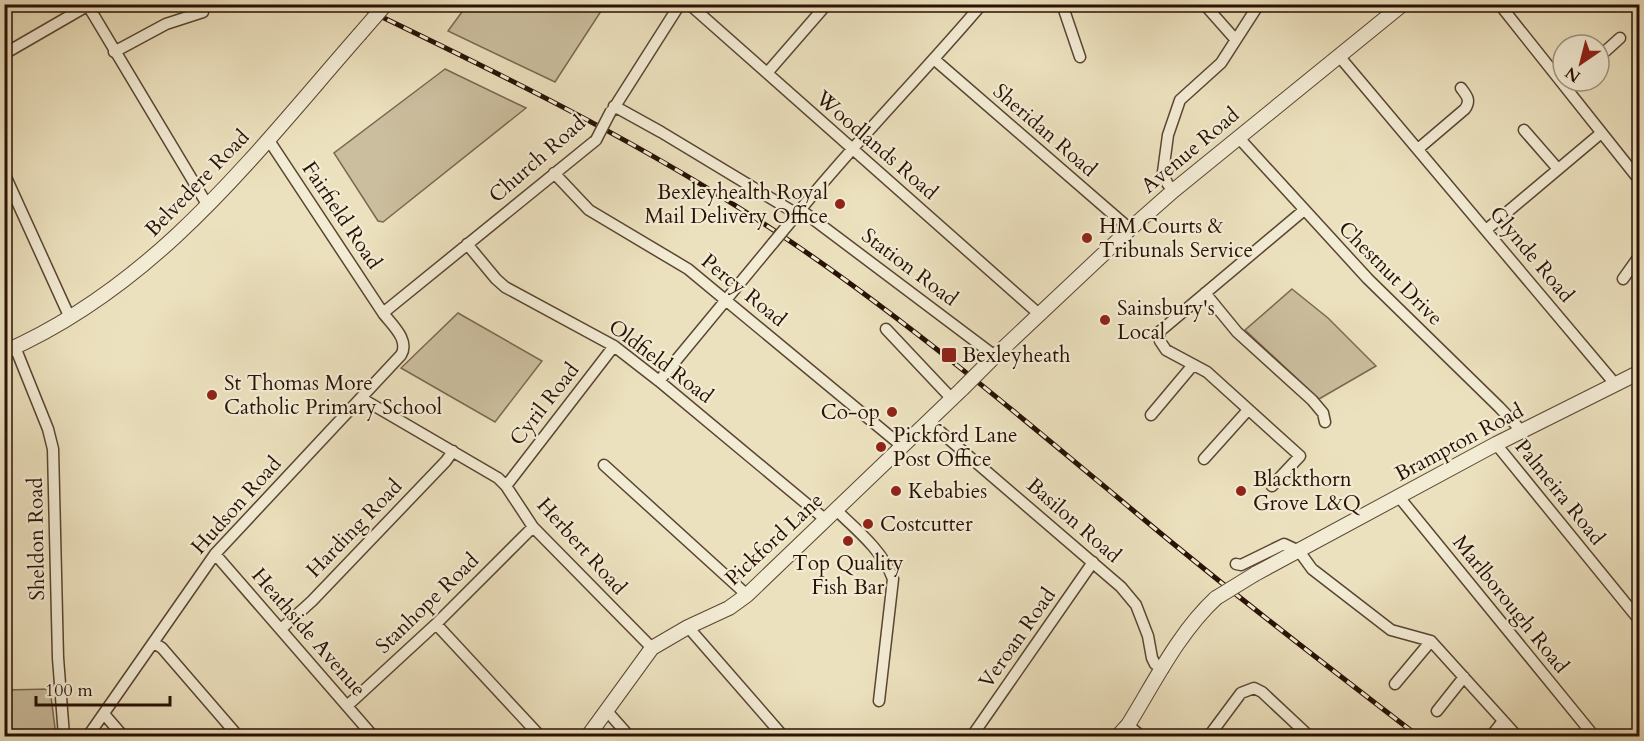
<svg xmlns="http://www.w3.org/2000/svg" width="1644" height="741" font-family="Cardo,serif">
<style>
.green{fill:#cbbe9e;stroke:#7a6851;stroke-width:1.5}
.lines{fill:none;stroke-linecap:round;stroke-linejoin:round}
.minor-casing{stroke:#594532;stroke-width:13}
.tertiary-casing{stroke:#594532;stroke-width:16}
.minor{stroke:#f3ecd5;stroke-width:10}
.tertiary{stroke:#f3ecd5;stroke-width:14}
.rail-casing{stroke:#281104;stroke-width:5}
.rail{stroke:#f3ecd5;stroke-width:3;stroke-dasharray:9;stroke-linecap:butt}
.minor-bridge-casing{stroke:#594532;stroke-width:13;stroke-linecap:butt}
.tertiary-bridge-casing{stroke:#594532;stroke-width:16;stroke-linecap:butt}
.minor-bridge{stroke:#f3ecd5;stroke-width:10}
.tertiary-bridge{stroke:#f3ecd5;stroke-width:14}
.poi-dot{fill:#8f2418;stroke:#f3ecd5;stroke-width:2}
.labels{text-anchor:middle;stroke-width:4.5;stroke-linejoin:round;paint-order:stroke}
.street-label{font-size:21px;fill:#281104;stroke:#f3ecd5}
.poi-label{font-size:21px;fill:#281104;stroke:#f3ecd5;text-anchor:start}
</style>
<rect width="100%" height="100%" fill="#ece1be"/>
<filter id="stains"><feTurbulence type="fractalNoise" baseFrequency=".00333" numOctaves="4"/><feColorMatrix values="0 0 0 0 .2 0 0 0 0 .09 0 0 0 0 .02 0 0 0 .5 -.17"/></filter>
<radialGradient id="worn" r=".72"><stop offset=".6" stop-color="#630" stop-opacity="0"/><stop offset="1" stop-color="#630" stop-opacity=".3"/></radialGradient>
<!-- green -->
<path class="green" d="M467 5V4L605 5 555 82 448 31Z
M445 69 526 108 383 222 378 221 334 153Z
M1292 289 1328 318 1376 366 1319 399 1245 330Z
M458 313 542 361 495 422 401 368Z
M50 689 56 736H5V690Z"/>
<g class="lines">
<!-- minor casing -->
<g class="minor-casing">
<path id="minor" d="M87 4 208 206
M689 4 1039 314
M1062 4 1080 57
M1204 4 1235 39
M1504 10 1640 181
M114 52 166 24 203 12
M4 54 87 6
M1339 56 1616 385
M1599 57 1620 38
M935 60 1130 229
M767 73 827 4
M614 106 661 132 797 214
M612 111 680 4
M1524 130 1558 169
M1238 137 1368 279 1499 407 1517 426 1520 433
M1418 149 1465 109C1471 100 1467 96 1461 88
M4 173 70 318
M554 173 589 210 688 269 903 447
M1173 191 1167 183 1163 172 1168 135 1180 100 1221 63 1259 4
M801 210 995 356
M792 220C852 145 920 77 982 4
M1486 230 1600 134
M467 244 496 279 505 287 614 346 659 381 826 520
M1623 279 1640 255
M1205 293 1237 332 1312 400 1323 413 1325 422
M383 313 596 140
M886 329 952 399
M15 347 48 429 53 449 58 658 64 736
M659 381 773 243
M361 398 498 478 506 486 533 527 652 648
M1151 415 1193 365
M929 422 1121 587 1136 605 1148 636 1152 658 1155 664 1163 669
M1496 444 1640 621
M1204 459 1248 410
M604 465 747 595
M506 486 614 346
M1272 486 1300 456 1207 372 1166 350 1160 341 1159 332 1303 211
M1399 497 1594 736
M836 510C857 530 883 551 893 579L879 701
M215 554 373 736
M1236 564 1241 565 1284 544 1299 551 1312 569 1391 630 1431 641 1517 736
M436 624 540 736
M688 627 783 736
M281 629 312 601 446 461 453 451
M154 643 162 648 238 736
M1395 684 1431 641
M347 706 436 624 533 527
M606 710 629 736
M1437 711 1464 677
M104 714 123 736
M1128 725 1141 736
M88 736 215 554 401 355C410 340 392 325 383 313L268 139
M972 736 1093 562
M1209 736 1241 693 1254 688 1262 692 1309 736
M1491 736 1503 721"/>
</g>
<!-- tertiary casing -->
<g class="tertiary-casing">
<path id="tertiary" d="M4 352C157 285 253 156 359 35
M995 356 1130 229 1173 191 1403 4
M1255 574 1496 444 1640 372
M588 736 652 648 688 627 729 608 747 595 962 389
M1118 736 1128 725C1154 683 1179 632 1216 598"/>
</g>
<!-- minor -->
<use href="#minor" class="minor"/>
<!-- tertiary -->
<use href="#tertiary" class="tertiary"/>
<!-- rail casing -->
<g class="rail-casing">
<path id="rail" d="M355 4C507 77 661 152 800 248 922 332 1034 428 1147 522 1236 596 1327 666 1418 736"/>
</g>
<!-- rail -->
<use href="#rail" class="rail"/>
<!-- minor-bridge casing -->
<g class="minor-bridge-casing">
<path id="minor-bridge" d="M596 140 611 111
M773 243 792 220"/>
</g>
<!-- tertiary-bridge casing -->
<g class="tertiary-bridge-casing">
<path id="tertiary-bridge" d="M359 35 386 4
M962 389 995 356
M1216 598 1255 574"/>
</g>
<!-- minor-bridge -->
<use href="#minor-bridge" class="minor-bridge"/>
<!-- tertiary-bridge -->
<use href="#tertiary-bridge" class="tertiary-bridge"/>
</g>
<!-- markers -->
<g class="poi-dot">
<circle cx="840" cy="204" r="6"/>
<circle cx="1087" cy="238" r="6"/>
<circle cx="1105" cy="320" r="6"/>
<rect x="941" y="347" width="16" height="16" rx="3"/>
<circle cx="212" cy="395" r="6"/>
<circle cx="892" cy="412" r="6"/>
<circle cx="881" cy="447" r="6"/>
<circle cx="896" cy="491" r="6"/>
<circle cx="1241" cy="491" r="6"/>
<circle cx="868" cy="524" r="6"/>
<circle cx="848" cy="541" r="6"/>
</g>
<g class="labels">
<!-- street labels -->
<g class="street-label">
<text transform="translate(1045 130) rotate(41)" y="7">Sheridan Road</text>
<text transform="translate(877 145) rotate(41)" y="7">Woodlands Road</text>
<text transform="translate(1190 150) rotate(-40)" y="7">Avenue Road</text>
<text transform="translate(537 159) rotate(-41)" y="7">Church Road</text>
<text transform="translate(197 183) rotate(-46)" y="7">Belvedere Road</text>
<text transform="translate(342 215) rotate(56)" y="7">Fairfield Road</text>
<text transform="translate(1532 254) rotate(50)" y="7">Glynde Road</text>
<text transform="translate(910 267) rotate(37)" y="7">Station Road</text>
<text transform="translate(1391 273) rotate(45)" y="7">Chestnut Drive</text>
<text transform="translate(744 290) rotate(39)" y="7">Percy Road</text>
<text transform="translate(661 361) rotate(37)" y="7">Oldfield Road</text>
<text transform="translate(544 404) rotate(-52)" y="7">Cyril Road</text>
<text transform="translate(1459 442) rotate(-28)" y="7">Brampton Road</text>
<text transform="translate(1560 492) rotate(51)" y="7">Palmeira Road</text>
<text transform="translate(236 505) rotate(-48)" y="7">Hudson Road</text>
<text transform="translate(1074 520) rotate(41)" y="7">Basilon Road</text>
<text transform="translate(354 528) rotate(-46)" y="7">Harding Road</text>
<text transform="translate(36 539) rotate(-91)" y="7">Sheldon Road</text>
<text transform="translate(774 539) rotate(-43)" y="7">Pickford Lane</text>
<text transform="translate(582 546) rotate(48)" y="7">Herbert Road</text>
<text transform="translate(427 603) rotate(-44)" y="7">Stanhope Road</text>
<text transform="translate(1511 604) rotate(51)" y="7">Marlborough Road</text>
<text transform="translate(309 632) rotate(49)" y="7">Heathside Avenue</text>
<text transform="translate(1017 638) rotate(-55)" y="7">Veroan Road</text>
</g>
<!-- poi labels -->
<g class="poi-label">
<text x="828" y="199" text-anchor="end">Bexleyhealth Royal<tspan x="828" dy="24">Mail Delivery Office</tspan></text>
<text x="1099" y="233">HM Courts &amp;<tspan x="1099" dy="24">Tribunals Service</tspan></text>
<text x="1117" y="315">Sainsbury's<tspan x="1117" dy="24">Local</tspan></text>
<text x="962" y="362">Bexleyheath</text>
<text x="224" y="390">St Thomas More<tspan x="224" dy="24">Catholic Primary School</tspan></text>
<text x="880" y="419" text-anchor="end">Co-op</text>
<text x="893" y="442">Pickford Lane<tspan x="893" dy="24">Post Office</tspan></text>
<text x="1253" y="486">Blackthorn<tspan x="1253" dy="24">Grove L&amp;Q</tspan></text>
<text x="908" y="498">Kebabies</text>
<text x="880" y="531">Costcutter</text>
<text x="848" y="570" text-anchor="middle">Top Quality<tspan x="848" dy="24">Fish Bar</tspan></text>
</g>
</g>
<!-- margin -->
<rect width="1644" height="741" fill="none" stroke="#ece1be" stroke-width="24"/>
<rect x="6" y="6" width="1632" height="729" fill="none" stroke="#281104" stroke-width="3"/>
<rect x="12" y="12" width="1620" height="717" fill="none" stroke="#281104" stroke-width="1.5"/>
<!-- north arrow -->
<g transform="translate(1581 63) rotate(215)"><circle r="28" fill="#f3ecd5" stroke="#a29481" stroke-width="1.5"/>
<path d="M0-4.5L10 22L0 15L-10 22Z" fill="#8f2418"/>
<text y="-9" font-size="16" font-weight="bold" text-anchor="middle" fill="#281104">N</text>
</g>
<!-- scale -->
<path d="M36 696v9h134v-9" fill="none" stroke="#281104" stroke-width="3"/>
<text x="45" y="696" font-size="18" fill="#281104" stroke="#f3ecd5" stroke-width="4.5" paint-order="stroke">100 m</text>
<rect width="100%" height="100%" filter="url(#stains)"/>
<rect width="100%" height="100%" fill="url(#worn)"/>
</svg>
